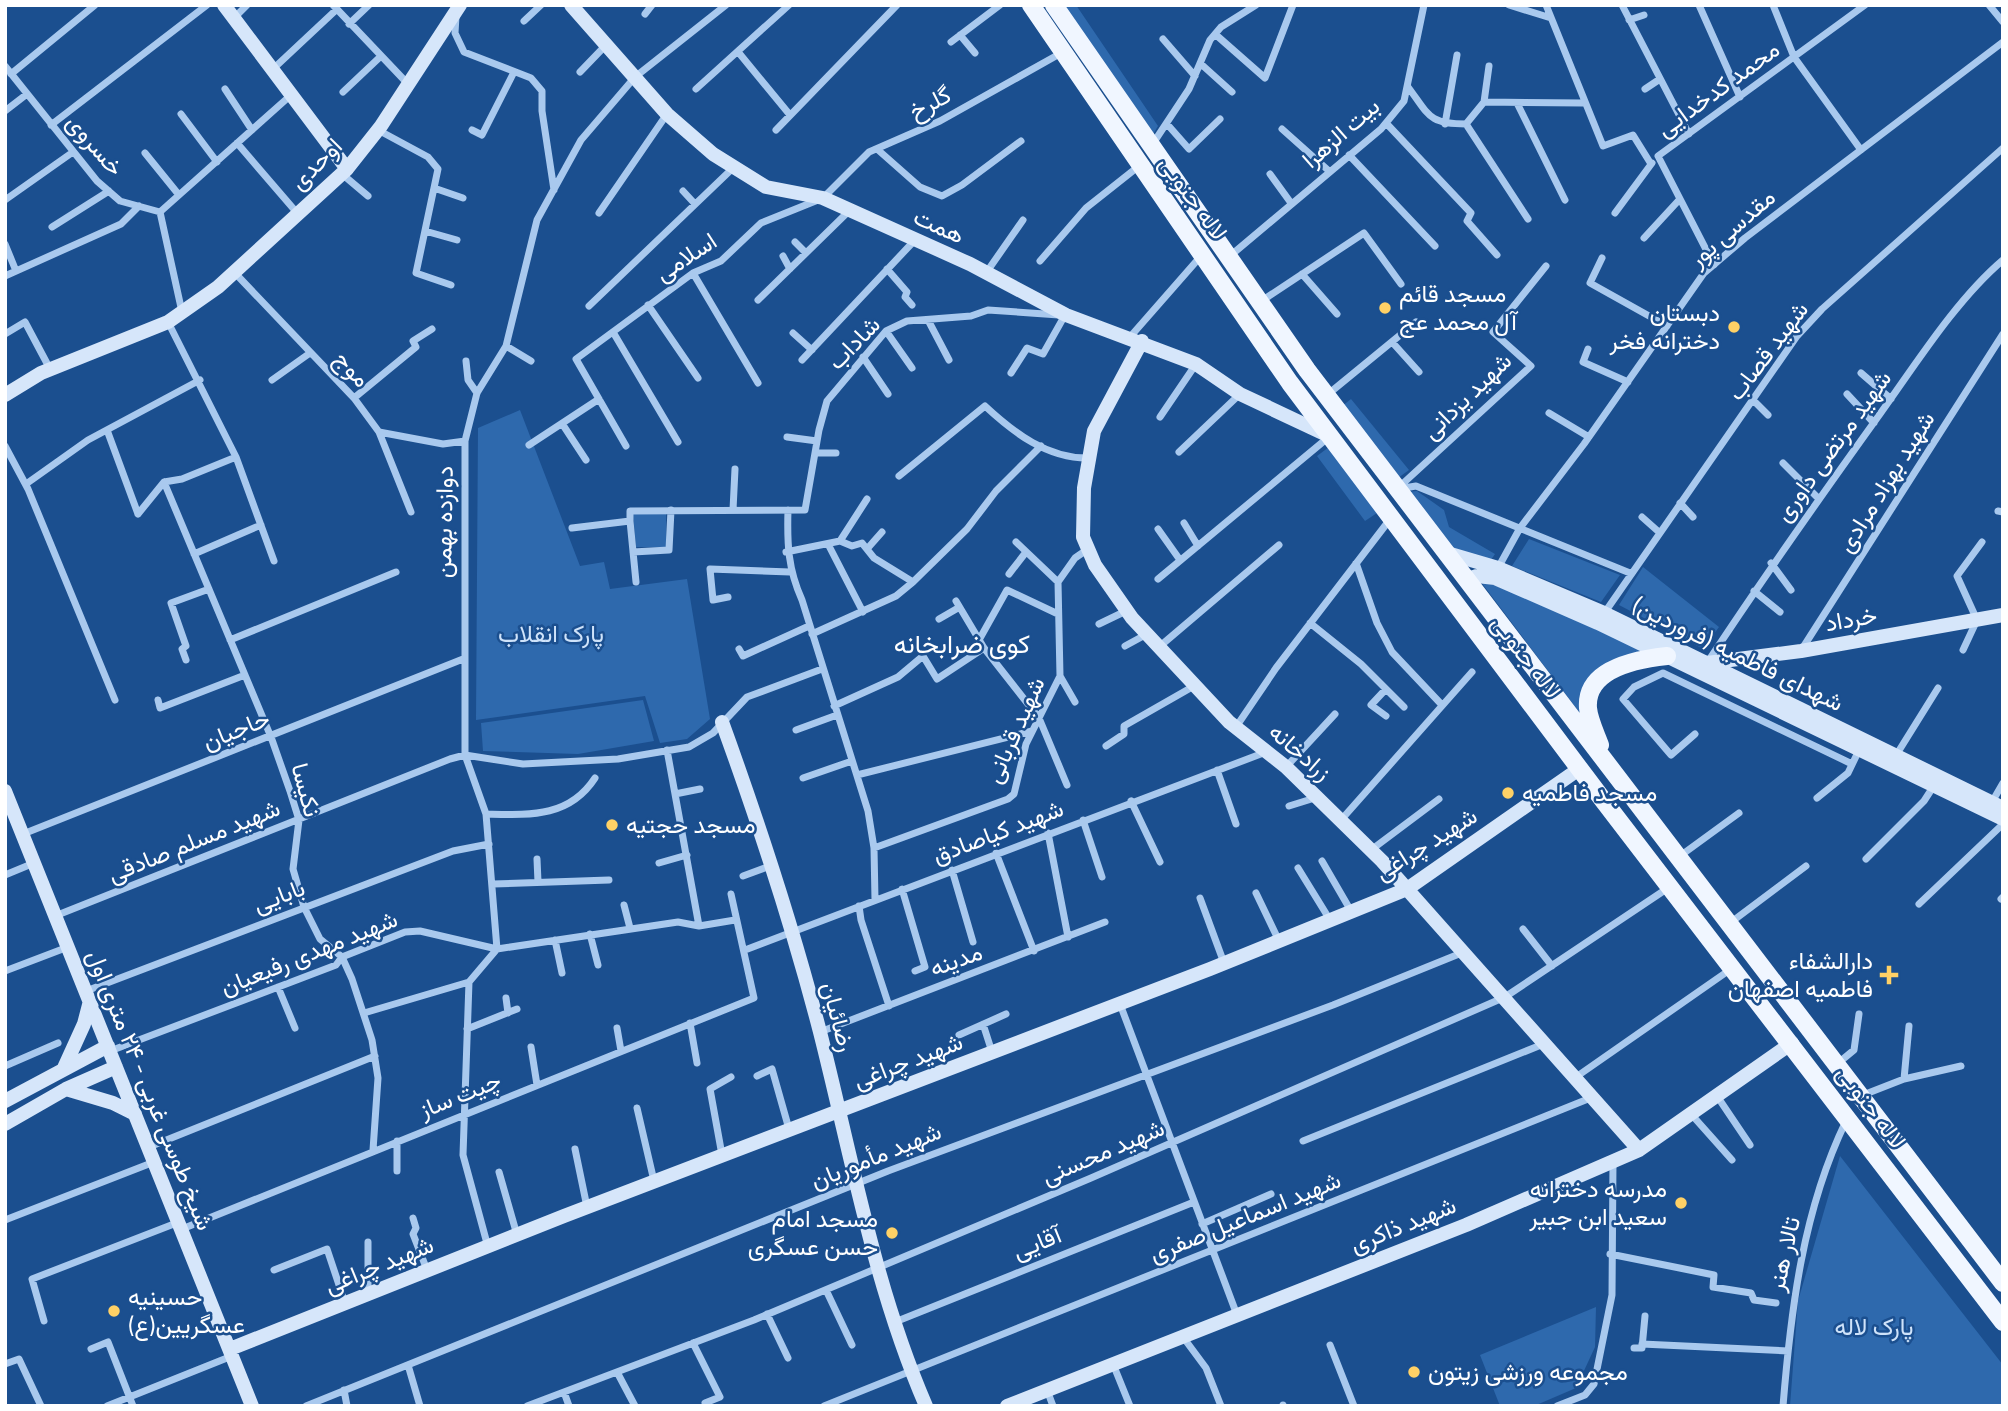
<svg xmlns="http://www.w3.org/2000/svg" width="2008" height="1411" font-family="'Titillium Web',Vazirmatn,sans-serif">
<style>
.green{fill:#2e69ad}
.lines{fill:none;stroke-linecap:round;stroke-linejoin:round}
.street{stroke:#a9c9ee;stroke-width:7}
.secondary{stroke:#d6e6fa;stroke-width:14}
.primary{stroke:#f0f6ff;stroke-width:18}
.poi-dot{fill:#ffd166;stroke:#1b4f8f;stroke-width:2.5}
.labels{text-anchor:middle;stroke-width:5;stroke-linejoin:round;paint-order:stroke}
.street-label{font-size:24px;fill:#fff;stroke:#1b4f8f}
.poi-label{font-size:24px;fill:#fff;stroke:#1b4f8f;text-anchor:start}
.park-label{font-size:24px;fill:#cfe3fa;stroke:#1b4f8f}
.neighbourhood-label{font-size:26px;fill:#fff;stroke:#1b4f8f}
</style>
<rect width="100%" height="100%" fill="#1b4f8f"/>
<!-- green -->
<path class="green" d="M1069 5H1076L1158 126 1152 136 1063 8Z
M1351 399 1409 470 1398 478 1341 407Z
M520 410 580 566 604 562 610 589 687 579 710 719 687 739 660 743 645 696 476 720 478 428Z
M1329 447 1377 513 1365 521 1317 456Z
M1417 491 1444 510 1449 527 1495 554 1489 563 1451 548 1407 492Z
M633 514H666V547H636Z
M1529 539 1620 575 1601 602 1512 566Z
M1643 567 1719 627 1703 649 1619 605Z
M1481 582 1510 589 1645 649 1609 663 1586 721Z
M643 700 654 741 578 754 483 751 481 723Z
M1840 1156 2003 1365V1406H1790L1798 1301Z
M1596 1307 1595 1347 1576 1388 1534 1406H1500L1480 1355Z"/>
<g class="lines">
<!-- street -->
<path class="street" d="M333 5 408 84
M1509 5 1551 18
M1546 5 1603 146 1633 135 1651 164
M1622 5 1689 134
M1699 5 1740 97
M1773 5 1794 57 1861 150
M1989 5 2003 22
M645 14 652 5
M456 16 455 33 464 52 531 78 542 91V111L554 190
M234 18 247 5
M1629 20 1644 15
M524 21 541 5
M349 24 369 5
M1215 34 1265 78 1293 5
M960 35 975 53
M1163 39 1195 76
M951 42 1000 5
M739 53 790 115
M1201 64 1232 92
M5 66 97 181 120 201 160 212 182 312
M273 69 336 10
M580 72 606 45
M11 74 95 5
M1408 87C1429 115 1428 124 1466 124L1484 102 1583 103
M225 89 252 130
M696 89 789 5
M1645 89 1660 79
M343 92 380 57
M1484 102 1489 66
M1517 103 1565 200
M5 111 27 94
M181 114 217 162
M1386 123 1471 213 1467 221 1497 255
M1167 124 1189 149 1220 119
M1445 124 1457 55
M1466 124 1528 219
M51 125 207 5
M1282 129 1329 171
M378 130 428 157 438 169 416 273 451 285
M472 130 482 135 514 72
M776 130 897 5
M237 143 298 214
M1152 145 1189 89 1210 40 1221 27 1256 5
M877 149 920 187 942 196 962 185 1021 141
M145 153 179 195
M1349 155 1435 246
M342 174 368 196
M1270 174 1291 203
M434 188 463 198
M683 191 695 204
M5 200 73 152
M160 212 291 95
M599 213 667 114
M1615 213 1652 163
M52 227 109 191
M425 231 457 240
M1644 238 1679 200
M795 242 806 253
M5 244 16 271
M783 256 790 269
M1230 256 1381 129 1404 101 1424 5
M1602 258 1590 283 1667 326
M1040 261 1086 208 1139 166
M1714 265 1658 156 1865 5
M887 269 907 292 905 297 912 305
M234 272 354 398 379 432 443 444 465 441
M693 273 758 383
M986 273 1023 220
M1302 274 1337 314
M5 276 121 224 139 206
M758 300 850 210
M1260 302 1364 233 1401 284
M648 305 698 378
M589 306 733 168
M928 320 949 360
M168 322 236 457 274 561
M886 331 912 368
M613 332 678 442
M793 333 812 350
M5 334 25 322 50 369
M1130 337 1201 256
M1392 342 1419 372
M506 346 531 361
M1588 349 1583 362 1628 382
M863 357 888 394
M802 360 915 240
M466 361 468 380 477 393
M1011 373 1027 348 1043 354 1065 315
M1861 373 1891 399
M272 380 310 353
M1847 394 1874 423
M1327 395 1416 322
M354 398 416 347 413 341 432 329
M1754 401 1768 415
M1549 413 1589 437
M1160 417 1196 364
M563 425 586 460
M107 430 138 514
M379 432 411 512
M787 437 817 441
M529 445 599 399
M5 446 28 489 115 700
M626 446 576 359 693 273 721 261 761 223 823 198 869 152 940 121 1063 52
M1179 452 1240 394
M815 453H836
M1783 463 1819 499
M899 476 985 406C1014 433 1048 459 1089 458
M164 482 271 737 290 791 299 820 293 869 304 907 320 939 342 957 352 979 372 1040 378 1078 373 1150
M26 484 88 440 200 380
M1398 488 1531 366 1493 332 1546 266
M1398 489 1416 486 1630 573
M1680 503 1693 517
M733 510 735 469
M788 510C787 544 788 569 802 600L868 811 874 848 875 900
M1998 511 2003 512
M138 514 164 482 182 479 236 457
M1642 517 1660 533
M630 521 636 582
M1184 523 1198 546
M572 528 630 521V511L805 510 819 430 827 401 886 331 907 321 971 316 988 310 1059 315
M1158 529 1180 560
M840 541 867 499
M1016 542 1058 582
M828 544 863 612
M867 549 882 532
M633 552 669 550 671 510
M786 552 840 541 852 546 862 543 874 558 913 582
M194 554 261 525
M1356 563 1377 623 1392 652 1442 705
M1771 563 1791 590
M1498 568 1520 528 1584 444 1704 273 1745 238 2003 42
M1009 574 1026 552
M1158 579 1330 436
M1754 591 1780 612
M728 597 713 600 710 569 790 572
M956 601 984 648 1039 718 1067 785
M1603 615 1797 336 1822 309 2003 148
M939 619 958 608
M1310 623 1361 664 1404 707
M1099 624 1126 611
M812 634 896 596 913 582 967 529 996 491 1041 446
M230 640 396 572
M979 640 1007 590 1058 614
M1125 646 1147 634
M1159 647 1279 545
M739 649 743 656 809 626
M1802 649 2003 334
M1963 650 1977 620 1957 576 1982 542
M186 660 182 649 186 646 171 603 209 589
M1707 663C1763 578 1821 496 1880 414 1916 364 1956 300 2003 260
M1060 676 1075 702
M1386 689 1371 705 1386 716
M158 700 160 708 245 675
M834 706 898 677 923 656 937 679 984 648
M1236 727 1276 668 1391 518
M796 730 837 715
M1695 734 1671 755 1623 699 1634 687 1663 673 1852 764
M1106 746 1124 734V726L1194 686
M667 750 699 926
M1895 757 1938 688
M1286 767 1335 714
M1217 770 1236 824
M857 775 1032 731
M803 778 852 761
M675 794 700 789
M1817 798 1848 773 1860 748
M1131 801 1160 862
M1992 802 2003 783
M1289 806 1318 797
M486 814C529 815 569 818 595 778
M1083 820 1102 877
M1341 820 1472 672
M1048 833 1068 937
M23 834 463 659
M874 848 1008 799 1014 794 1026 744 1060 676 1058 582 1075 558 1088 549
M1371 850 1439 799
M996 853 1034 951
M1680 856 1739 813
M537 859 538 882
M1866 859 1924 801 1935 784
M1322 861 1351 911
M659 863 687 855
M1298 868 1330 920
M952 870 973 942
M5 875 34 863
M743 876 770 866
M493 884 609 880
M902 889 925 967 915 971
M1256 893 1279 941
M1200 898 1224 963
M2001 899 2003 897
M1919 904 2003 824
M624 905 630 928
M859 906 861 920 889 1006
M55 916 450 759 465 755 523 764 618 759 689 747 713 733 747 697 822 669
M1730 923 1806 866
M1523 929 1552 966
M590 934 598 965
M555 940 562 973
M745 950 1266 752
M5 971 68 947
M278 987 295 1028
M86 991 453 851 489 844
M506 998 508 1013
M1120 1004 1237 1315
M364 1013 469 982
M690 1023 697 1063
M983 1024 992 1052
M617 1028 621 1051
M467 1029 517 1009
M820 1032 1105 922
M959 1035 1006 1014
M531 1047 537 1085
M110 1051 336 965 342 957 405 932 420 931 497 949 678 922 699 926 735 920
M1837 1064 1854 1050 1859 1014
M5 1066 58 1043
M757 1076 772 1069 789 1129
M1576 1077 1731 969
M1904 1079 1961 1066
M1863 1095 1904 1079 1909 1026
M1717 1096 1750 1145
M637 1108 654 1181
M1691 1114 1732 1160
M1303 1141 1546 1043
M149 1147 375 1056
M575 1149 587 1207
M722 1155 710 1089 731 1077
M397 1171V1141
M499 1172 517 1235
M413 1218 416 1228 413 1234 427 1270
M5 1220 154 1162
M1202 1224 1271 1194
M182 1229 754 998 731 894
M488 1247 463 1155 469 982 497 949 486 814 465 755V441L477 393 506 346 537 220 581 140 635 77 726 5
M1610 1254 1714 1275 1713 1287 1751 1293 1754 1300 1776 1303
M274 1270 327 1249 345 1303
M826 1290 852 1345
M368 1294V1242
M767 1314 788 1358
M44 1321 32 1279 179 1222
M895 1322 1194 1202
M1183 1337 1206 1368 1221 1406
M693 1343 720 1397 705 1403
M1642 1344 1788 1351
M1330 1345 1354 1406
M1634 1348H1642L1645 1316
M91 1349 108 1342 133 1406
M5 1364 19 1359 41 1406
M1113 1364 1130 1406
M408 1365 420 1406
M617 1372 635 1406
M344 1390 347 1406
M1047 1390 1053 1406
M564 1392 569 1406
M1283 1405V1406
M107 1406 232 1356
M306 1406 888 1171 1333 1005 1464 952
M527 1406 754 1320 1091 1178 1505 997 1668 888
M824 1406 1593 1097
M1557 1406 1585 1395 1594 1384 1612 1295 1613 1162
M1783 1406C1791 1308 1803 1210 1846 1121"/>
<!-- secondary -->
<path class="secondary" d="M224 5 347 169
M571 5 667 114 713 154 766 187 823 198 970 264 1066 315 1196 364 1240 394 1329 436
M1142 341 1094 431 1084 488 1083 537 1095 565 1132 618 1229 722 1286 767 1382 861 1639 1150
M5 395 41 373 168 322 218 287 347 169 381 126 460 5
M1447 553 1498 568 1604 613 2003 808
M1468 579 1477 576 1495 578 1598 623 2003 819
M1707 663 1801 651 2003 615
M722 722C759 824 793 928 820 1032 852 1158 874 1286 926 1406
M5 791 252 1406
M64 1068 84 1024 90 1001
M66 1089 113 1103 135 1114
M5 1101 108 1046
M5 1124 66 1089 116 1067
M230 1349 564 1216 1210 969 1407 889 1579 769
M1007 1406 1466 1225 1639 1150 1792 1043"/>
<!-- primary -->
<path class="primary" d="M1031 5 1290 383 1603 800 2003 1322
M1054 5 1307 370 2003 1283
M1600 745C1596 734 1589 720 1588 708 1585 668 1639 659 1667 656"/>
</g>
<!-- markers -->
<g class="poi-dot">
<circle cx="1385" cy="308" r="7"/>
<circle cx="1734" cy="327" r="7"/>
<circle cx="1508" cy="793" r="7"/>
<circle cx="612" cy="825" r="7"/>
<path d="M1885.5 964.5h7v7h7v7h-7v7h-7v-7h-7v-7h7z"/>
<circle cx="1681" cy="1203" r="7"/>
<circle cx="892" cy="1233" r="7"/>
<circle cx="114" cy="1311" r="7"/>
<circle cx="1414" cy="1372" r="7"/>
</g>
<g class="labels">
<!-- street labels -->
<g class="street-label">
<text transform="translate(1718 89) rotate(-36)" y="8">محمد کدخدایی</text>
<text transform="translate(930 103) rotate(-27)" y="8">گلرخ</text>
<text transform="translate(1341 133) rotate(-41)" y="8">بیت الزهرا</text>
<text transform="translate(95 145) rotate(49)" y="8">خسروی</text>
<text transform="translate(316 164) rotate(-45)" y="8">اوحدی</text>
<text transform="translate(1193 198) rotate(54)" y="8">لاله جنوبی</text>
<text transform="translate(939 226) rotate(24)" y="8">همت</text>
<text transform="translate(1732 228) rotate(-41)" y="8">مقدسی پور</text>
<text transform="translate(686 257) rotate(-33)" y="8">اسلامی</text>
<text transform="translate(854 343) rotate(-46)" y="8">شاداب</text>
<text transform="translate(1768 351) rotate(-53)" y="8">شهید قصاب</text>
<text transform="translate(352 369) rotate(47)" y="8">موج</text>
<text transform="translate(1467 396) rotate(-44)" y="8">شهید یزدانی</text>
<text transform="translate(1833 446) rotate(-54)" y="8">شهید مرتضی داوری</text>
<text transform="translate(1886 482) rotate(-58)" y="8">شهید بهزاد مرادی</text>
<text transform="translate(444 522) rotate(-89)" y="8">دوازده بهمن</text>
<text transform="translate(1851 619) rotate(-10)" y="8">خرداد</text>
<text transform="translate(1738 654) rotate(26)" y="8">شهدای فاطمیه (فروردین)</text>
<text transform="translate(1526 657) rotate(53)" y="8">لاله جنوبی</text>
<text transform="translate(236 730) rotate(-22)" y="8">حاجیان</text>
<text transform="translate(1015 730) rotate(-66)" y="8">شهید قربانی</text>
<text transform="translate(1300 752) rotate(41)" y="8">زرادخانه</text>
<text transform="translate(306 790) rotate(75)" y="8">نکیسا</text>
<text transform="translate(998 832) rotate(-21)" y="8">شهید کیاصادق</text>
<text transform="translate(194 841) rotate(-22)" y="8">شهید مسلم صادقی</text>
<text transform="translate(1426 844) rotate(-32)" y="8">شهید چراغی</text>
<text transform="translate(279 896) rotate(-21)" y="8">بابایی</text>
<text transform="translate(309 953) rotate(-22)" y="8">شهید مهدی رفیعیان</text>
<text transform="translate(956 960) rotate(-20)" y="8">مدینه</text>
<text transform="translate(838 1017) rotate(75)" y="8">رضائیان</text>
<text transform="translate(908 1061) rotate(-21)" y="8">شهید چراغی</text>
<text transform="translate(150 1090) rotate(68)" y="8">شیخ طوسی غربی - ۲۴ متری اول</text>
<text transform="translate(460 1095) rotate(-22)" y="8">چیت ساز</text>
<text transform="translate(1871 1107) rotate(53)" y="8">لاله جنوبی</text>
<text transform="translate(1103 1152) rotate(-23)" y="8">شهید محسنی</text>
<text transform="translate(876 1156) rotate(-22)" y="8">شهید مأموریان</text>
<text transform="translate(1245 1217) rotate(-22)" y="8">شهید اسماعیل صفری</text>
<text transform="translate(1403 1225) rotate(-22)" y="8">شهید ذاکری</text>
<text transform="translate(1037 1243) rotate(-22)" y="8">آقایی</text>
<text transform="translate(1784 1254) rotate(-77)" y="8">تالار هنر</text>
<text transform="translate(379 1265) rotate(-22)" y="8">شهید چراغی</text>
</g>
<!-- poi labels -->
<g class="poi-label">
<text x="1399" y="302">مسجد قائم<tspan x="1399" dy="28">آل محمد عج</tspan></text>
<text x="1720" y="321" text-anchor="end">دبستان<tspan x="1720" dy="28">دخترانه فخر</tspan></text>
<text x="1522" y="801">مسجد فاطمیه</text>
<text x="626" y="833">مسجد حجتیه</text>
<text x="1873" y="969" text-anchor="end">دارالشفاء<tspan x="1873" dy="28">فاطمیه اصفهان</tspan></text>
<text x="1667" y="1197" text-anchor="end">مدرسه دخترانه<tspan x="1667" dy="28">سعید ابن جبیر</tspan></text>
<text x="878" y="1227" text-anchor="end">مسجد امام<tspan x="878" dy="28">حسن عسگری</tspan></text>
<text x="128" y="1305">حسینیه<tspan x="128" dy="28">عسگریین(ع)</tspan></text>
<text x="1428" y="1380">مجموعه ورزشی زیتون</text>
</g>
<!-- park labels -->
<g class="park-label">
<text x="551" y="642">پارک انقلاب</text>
<text x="1874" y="1335">پارک لاله</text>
</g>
<!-- neighbourhood labels -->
<g class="neighbourhood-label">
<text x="962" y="653">کوی ضرابخانه</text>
</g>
</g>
<!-- border -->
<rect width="2008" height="1411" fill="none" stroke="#ffffff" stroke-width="14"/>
</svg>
